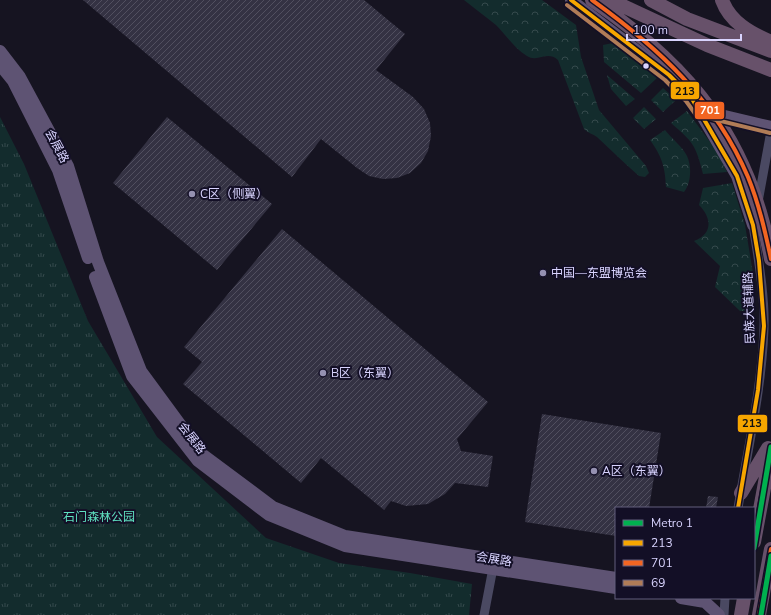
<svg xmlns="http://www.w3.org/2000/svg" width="771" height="615" font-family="'Nunito Sans','Noto Sans SC',sans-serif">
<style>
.forest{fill:url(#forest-crowns)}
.park{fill:url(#park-tufts)}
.building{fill:url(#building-hatch)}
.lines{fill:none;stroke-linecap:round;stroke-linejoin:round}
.minor{stroke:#4a4962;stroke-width:9}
.major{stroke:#5e5373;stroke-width:12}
.highway{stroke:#67516a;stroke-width:14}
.bus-1-casing{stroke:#130f26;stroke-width:7}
.bus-2-casing{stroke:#130f26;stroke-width:7}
.bus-3-casing{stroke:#130f26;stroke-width:7}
.bus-1{stroke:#f7a600;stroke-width:4}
.bus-2{stroke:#f26522;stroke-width:4}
.bus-3{stroke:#b07c57;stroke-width:4}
.metro-1-casing{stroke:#130f26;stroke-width:8}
.metro-1{stroke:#00b04f;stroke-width:5}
.bus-dot{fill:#d9d4ff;stroke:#130f26;stroke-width:1.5}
.poi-dot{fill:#9591b1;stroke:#130f26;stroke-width:1.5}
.labels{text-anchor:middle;stroke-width:4;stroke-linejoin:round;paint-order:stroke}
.street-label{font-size:12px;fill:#d9d4ff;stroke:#130f26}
.poi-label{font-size:12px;fill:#d9d4ff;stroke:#130f26;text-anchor:start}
.park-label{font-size:12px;fill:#5fe0c0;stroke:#130f26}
.line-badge{stroke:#130f26;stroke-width:1.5}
.badge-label{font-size:11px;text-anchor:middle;font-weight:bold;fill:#fff}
.pale-badge-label{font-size:11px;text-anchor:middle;font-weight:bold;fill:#111}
</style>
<defs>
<pattern id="forest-crowns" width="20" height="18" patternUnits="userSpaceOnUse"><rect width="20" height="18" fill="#132c2d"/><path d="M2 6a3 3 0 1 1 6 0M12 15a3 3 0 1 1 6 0" fill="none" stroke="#354a4c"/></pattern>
<pattern id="park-tufts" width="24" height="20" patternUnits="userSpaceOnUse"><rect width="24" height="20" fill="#132c2d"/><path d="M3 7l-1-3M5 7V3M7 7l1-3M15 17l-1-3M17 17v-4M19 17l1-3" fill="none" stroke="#354a4c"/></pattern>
<pattern id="building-hatch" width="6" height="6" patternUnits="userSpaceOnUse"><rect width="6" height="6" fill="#343243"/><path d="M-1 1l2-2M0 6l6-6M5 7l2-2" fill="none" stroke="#514f5f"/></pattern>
</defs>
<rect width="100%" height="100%" fill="#161421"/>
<!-- forest -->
<path class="forest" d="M464 0H542L576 25 581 57 599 110 646 166 649 173 645 177 639 176C624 163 611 150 597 137 593 134 588 133 584 129L558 60C547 50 538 63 527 56 514 48 506 35 496 25 485 16 474 8 464 0Z
M613 43 657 78 641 93 604 62 603 45Z
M607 75 635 99 626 106 611 89Z
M663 88 676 100 663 112 651 100Z
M644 107 656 119 644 129 633 118Z
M687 111 716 150 727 172 703 174C696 145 693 142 671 123Z
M665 130C671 138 683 147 687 156 692 167 691 183 684 192L666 187C665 166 662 157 650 140Z
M732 183 745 225 753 273 754 311H740L715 287 720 266 694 241C713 234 712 218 699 205L703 188Z"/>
<!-- park -->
<path class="park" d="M0 117 24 164 88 321 157 437 266 538 339 563 410 573 472 584 469 615H0Z"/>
<!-- building -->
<path class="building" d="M83 0H364L405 34 376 70 413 97 424 109 430 123 431 136 428 151 421 163 410 173 397 178 383 179 369 176 357 168 321 139 292 177Z
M167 117 272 204 217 270 113 183Z
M282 229 488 402 457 439 461 451 493 456 488 487 455 483 445 494 428 504 406 506 391 501 384 510 321 458 301 483 183 384 202 362 184 347Z
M542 414 661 433 649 508H616V536L525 522Z
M708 496 718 497 716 508H706Z"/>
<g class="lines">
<!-- minor -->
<path class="minor" d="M758 202 771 131
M738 508C748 448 762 388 764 328 765 294 758 258 753 225L754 220
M484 615 493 568
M724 615 725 598"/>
<!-- major -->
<path class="major" d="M571 0 669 75 691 97 737 176 753 225
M0 51 20 77 68 166 98 262 141 371 202 454 273 507 345 536 616 578
M0 65 13 81 58 170 88 258
M708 112 771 127
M95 277 132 376 198 461 269 515 345 546 616 588
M681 598 705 602 719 615"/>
<!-- highway -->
<path class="highway" d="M592 0C690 66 750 140 771 259
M610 0 707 45 771 70
M651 0 687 19 771 51
M722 0C730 22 750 33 771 42
M741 493 768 448
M754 542 771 450
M741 615 744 598
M759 615 771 549"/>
<!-- bus-1 casing -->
<g class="bus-1-casing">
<path id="bus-1" d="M571 0 669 75 691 97 737 176 753 225 759 261 764 326 758 390 738 508"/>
</g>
<!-- bus-2 casing -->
<g class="bus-2-casing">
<path id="bus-2" d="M592 0C659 48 715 100 748 177 759 204 765 231 771 259
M754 542 771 450
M759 615 771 549"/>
</g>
<!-- bus-3 casing -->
<g class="bus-3-casing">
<path id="bus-3" d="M567 5 665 80 686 101 696 115 770 133"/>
</g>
<!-- bus-1 -->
<use href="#bus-1" class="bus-1"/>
<!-- bus-2 -->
<use href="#bus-2" class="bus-2"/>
<!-- bus-3 -->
<use href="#bus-3" class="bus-3"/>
<!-- metro-1 casing -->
<g class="metro-1-casing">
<path id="metro-1" d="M754 548 771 447
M761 615 771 556"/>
</g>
<!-- metro-1 -->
<use href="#metro-1" class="metro-1"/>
</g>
<!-- markers -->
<circle class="bus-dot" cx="646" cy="66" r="3.5"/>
<g class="poi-dot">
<circle cx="192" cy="194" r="4"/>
<circle cx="543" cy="273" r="4"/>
<circle cx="323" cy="373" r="4"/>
<circle cx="594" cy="471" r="4"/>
</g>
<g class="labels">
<!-- street labels -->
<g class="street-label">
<text transform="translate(57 146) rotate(62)" y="4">会展路</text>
<text transform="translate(749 308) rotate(-92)" y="4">民族大道辅路</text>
<text transform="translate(192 438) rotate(52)" y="4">会展路</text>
<text transform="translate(494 559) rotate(9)" y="4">会展路</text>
</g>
<!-- poi labels -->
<g class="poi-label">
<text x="200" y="198">C区（侧翼）</text>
<text x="551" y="277">中国—东盟博览会</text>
<text x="331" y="377">B区（东翼）</text>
<text x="602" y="475">A区（东翼）</text>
</g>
<!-- park labels -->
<g class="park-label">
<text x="99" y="521">石门森林公园</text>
</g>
</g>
<g class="line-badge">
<rect x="670" y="81" width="30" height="19" rx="4" fill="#f7a600"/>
<rect x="694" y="101" width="31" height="19" rx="4" fill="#f26522"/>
<rect x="737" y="414" width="31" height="19" rx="4" fill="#f7a600"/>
</g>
<g class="badge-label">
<text x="710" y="114">701</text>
</g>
<g class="pale-badge-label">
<text x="685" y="95">213</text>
<text x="752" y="427">213</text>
</g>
<!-- legend -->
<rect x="615" y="507" width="140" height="92" fill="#130f26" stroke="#625e7d"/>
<rect x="623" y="520" width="20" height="6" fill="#00b04f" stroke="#625e7d"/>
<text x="651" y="527" font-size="12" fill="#d9d4ff">Metro 1</text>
<rect x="623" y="540" width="20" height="6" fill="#f7a600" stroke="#625e7d"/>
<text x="651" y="547" font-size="12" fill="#d9d4ff">213</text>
<rect x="623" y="560" width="20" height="6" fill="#f26522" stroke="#625e7d"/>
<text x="651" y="567" font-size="12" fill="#d9d4ff">701</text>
<rect x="623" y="580" width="20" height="6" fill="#b07c57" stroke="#625e7d"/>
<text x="651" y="587" font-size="12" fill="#d9d4ff">69</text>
<!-- scale -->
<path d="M627 34v6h114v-6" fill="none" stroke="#d9d4ff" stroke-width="2"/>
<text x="633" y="34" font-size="12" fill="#d9d4ff" stroke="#130f26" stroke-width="3" paint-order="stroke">100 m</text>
</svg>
